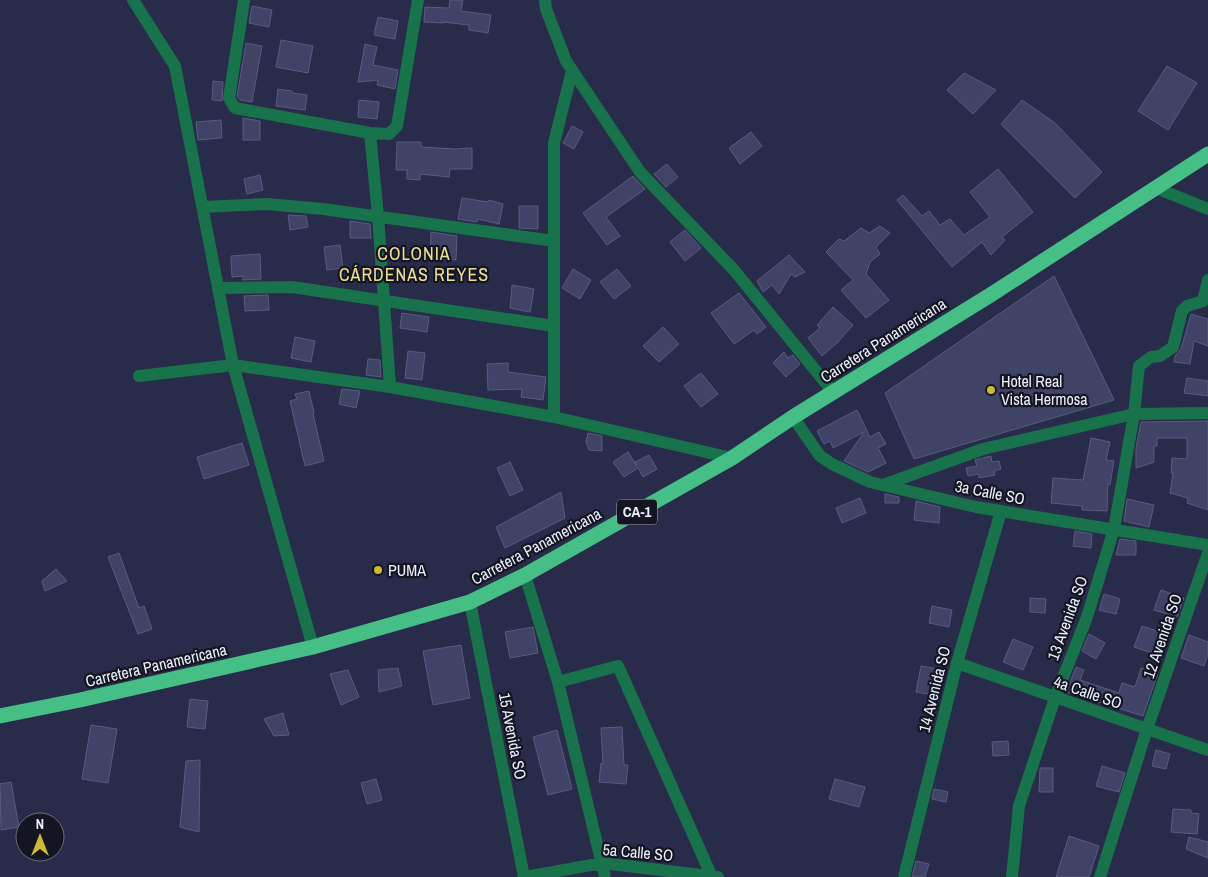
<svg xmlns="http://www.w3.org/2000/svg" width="1208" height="877" font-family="'Archivo Narrow',sans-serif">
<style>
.building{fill:#404365;stroke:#585c7f}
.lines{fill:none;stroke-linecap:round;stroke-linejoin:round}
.minor{stroke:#18724b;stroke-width:12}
.highway{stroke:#45bf86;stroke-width:15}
.poi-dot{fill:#ceb837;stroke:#141523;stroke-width:2}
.labels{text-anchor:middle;stroke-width:4.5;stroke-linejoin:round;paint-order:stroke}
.shield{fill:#141523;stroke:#adaebc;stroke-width:1}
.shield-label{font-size:15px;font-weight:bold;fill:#eef0fd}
.street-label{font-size:16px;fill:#eef0fd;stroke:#141523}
.poi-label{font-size:16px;fill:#eef0fd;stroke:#141523;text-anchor:start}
.neighbourhood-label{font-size:18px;letter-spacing:1px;fill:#eee092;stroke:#141523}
</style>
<rect width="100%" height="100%" fill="#282b4a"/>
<!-- building -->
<path class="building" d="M450 0H463L461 11 491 15 488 33 469 30V25L443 22V23L424 22 425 7 449 8Z
M252 6 272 10 269 27 249 23Z
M378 17 398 21 395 39 374 35Z
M281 40 313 46 308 73 276 67Z
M246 43 262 46 252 102 240 100 237 96Z
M365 44 377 47 373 65 398 70 395 89 377 85 378 80 358 82Z
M1167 66 1197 83 1168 130 1138 111Z
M964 73 996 90 973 114 947 90Z
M213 81 223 82 222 101 212 100Z
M278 89 292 91V93L307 95 305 110 276 106Z
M359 100 379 102 377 119 358 117Z
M1022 100 1055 123 1102 172 1075 198 1001 124Z
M243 118 260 121V140H243Z
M221 120 222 138 198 140 196 122Z
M572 126 583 132 574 149 563 143Z
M751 132 762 146 740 164 729 148Z
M397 142H421V147L455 149 472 148V169H450L449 177 420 174V180L407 179V170H396Z
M667 164 678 177 666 187 654 174Z
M998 169 1033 212 1002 237 1005 240 991 255 982 242 952 267 897 200 903 195 922 216 929 211 940 225 950 219 964 235 990 217 970 192Z
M260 175 263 190 247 194 244 179Z
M633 176 645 189 606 217 620 236 607 245 583 213Z
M462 198 488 202 489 200 503 204 499 224 478 219 477 222 458 219Z
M519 206H538V229L519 228Z
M288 215 306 216 308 227 290 230Z
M350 221 370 224 371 238H350Z
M880 226 890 233 876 247 880 254 870 262 866 274 889 300 866 318 841 290 853 280 826 252 839 239 844 241 861 228 869 233Z
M685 230 701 248 685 261 670 242Z
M431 232 457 236 456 260 430 259Z
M340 245 343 268 327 270 324 247Z
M260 254 261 279 243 280V276L232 277 231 256Z
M789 255 805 272 795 277 791 274 779 294 772 285 763 292 757 281Z
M573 269 591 280 580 299 562 288Z
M617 269 631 286 614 299 600 282Z
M1054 276 1114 400 914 459 885 393Z
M512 285 534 289 530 312 510 308Z
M739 293 766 327 757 334 754 330 734 344 711 313Z
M268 295 269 310 245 311 244 296Z
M833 307 853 325 837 343 822 356 808 338 820 328 817 325Z
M402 313 429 317 427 332 400 328Z
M1191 314 1208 319V346L1194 341 1190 364 1174 362 1175 356 1181 349Z
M663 327 679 344 659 362 643 346Z
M295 337 315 341 311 362 291 358Z
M408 351 425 353 422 380 405 378Z
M784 352 788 358 793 355 800 364 786 377 773 363Z
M368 359 380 360 381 377 366 375Z
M508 363V372L546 377 543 400 521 397 522 389 488 390 487 364Z
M701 373 718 394 701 407 684 386Z
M1187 378 1208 381V396L1184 393Z
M342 389 360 391 356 408 339 404Z
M309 391 314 413 313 414 324 461 305 466 290 401 297 399 295 394Z
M857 410 870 437 879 432 886 444 878 448 886 463 868 472 844 461 864 432 833 448 830 441 824 444 817 431Z
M1208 421V510L1187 503 1188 498 1170 493 1173 473H1171L1172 458 1187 459V438H1157V446H1154V462L1136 468V448L1141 422Z
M588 433 602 436V451L589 450 586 442Z
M1091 438 1110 442 1106 460 1114 461 1110 485 1108 484 1107 511 1082 510V506L1051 503 1053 478 1083 480Z
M242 443 249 465 204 479 197 457Z
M628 452 637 466 635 462 649 455 657 469 643 477 638 468 624 477 613 462Z
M991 456 992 462 999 461 1001 469 994 471 995 475 979 478V474L968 476 966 468 977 466 975 460Z
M510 462 523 490 510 496 497 468Z
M561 492 565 518 505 548 496 527Z
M885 494 899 497V503H885Z
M860 498 866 513 842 523 836 508Z
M1127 499 1154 505 1149 527 1124 521Z
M916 501 940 507 939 523 914 520Z
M1075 531 1092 534 1091 548 1073 546Z
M1120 539 1136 541V555H1116Z
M119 553 139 608 144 606 152 629 138 634 108 557Z
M56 569 67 581 45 591 42 581Z
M1161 590 1184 598 1177 617 1154 610Z
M1104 594 1120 599 1116 614 1099 610Z
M1030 598 1046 599 1045 613 1030 612Z
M932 606 952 610 949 627 929 623Z
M1142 626 1169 635 1161 656 1134 647Z
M533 627 538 653 510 658 505 632Z
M1089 634 1105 643 1096 659 1082 651Z
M1189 635 1208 642V654L1204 666 1181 658Z
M1013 639 1033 647 1023 670 1003 662Z
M461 645 470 698 433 705 423 651Z
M921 666 938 669 933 695 916 692Z
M1076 667 1084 670 1080 680 1119 693 1122 683 1135 687 1141 668 1158 673 1143 716 1066 692Z
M398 668 402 686 379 692 378 670Z
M348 670 359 697 341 705 330 674Z
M190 699 208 701 205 729 187 727Z
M283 713 289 735 274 736 264 719Z
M91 725 117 729 108 783 82 779Z
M622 727 624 765H628L626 784 599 782 601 763 603 764 601 728Z
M557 730 572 789 548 795 533 737Z
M1008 741 1009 755 993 756 992 742Z
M1156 750 1170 754 1166 769 1152 766Z
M200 760 199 832 180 827 186 761Z
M1102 766 1125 773 1119 792 1096 786Z
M1040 768H1053V792H1039Z
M376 779 382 800 367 804 361 783Z
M835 779 865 787 859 807 829 799Z
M11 782 19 827 1 830 0 784Z
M934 789 948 792 946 802 932 799Z
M1173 809 1191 810V813L1199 814 1197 834 1171 832Z
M1069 836 1099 846 1089 877H1056Z
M1189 837 1208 842V858L1186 849Z
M916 861 929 864 925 877H912Z"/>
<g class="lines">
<!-- minor -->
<path class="minor" d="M133 0 175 66 233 365 313 647
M545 0 546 9 566 61 640 172 734 270 833 392
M244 1 229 98 235 108 370 133 389 134 397 126 418 0
M370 133 378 216 390 387
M1156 188 1208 209
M203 207 267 204 323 209 554 241
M218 288 292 287 554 326
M139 376 233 365 390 387 554 417 732 458
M554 417V143L572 71
M793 417 820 456 832 464 870 482 976 507 1208 545
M883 485 983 449 1134 414 1208 413
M525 575 558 682 605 877
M470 602 524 877
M957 663 1208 750
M558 682 618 666 712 877
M526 877 602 863 718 877
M904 877 957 663 1001 511
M1012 877 1019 806 1055 698 1087 617 1114 529 1134 414 1139 366 1151 357 1160 356 1173 347 1182 311 1187 306 1203 301 1208 280
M1100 877 1147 729 1208 553"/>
<!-- highway -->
<path class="highway" d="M0 716 80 700 313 647 470 602 525 575 732 458 793 417 992 294 1208 154"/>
</g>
<!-- markers -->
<g class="poi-dot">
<circle cx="991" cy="390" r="5"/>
<circle cx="378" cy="570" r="5"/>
</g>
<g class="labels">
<!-- shield labels -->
<rect class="shield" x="617" y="499.5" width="40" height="25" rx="4"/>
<g class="shield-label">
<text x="637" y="517">CA-1</text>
</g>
<!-- street labels -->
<g class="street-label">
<text transform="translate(883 340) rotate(-32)" y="6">Carretera Panamericana</text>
<text transform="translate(990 492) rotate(11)" y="6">3a Calle SO</text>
<text transform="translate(536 546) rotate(-28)" y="6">Carretera Panamericana</text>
<text transform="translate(1067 618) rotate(-70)" y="6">13 Avenida SO</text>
<text transform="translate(1162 636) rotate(-71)" y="6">12 Avenida SO</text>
<text transform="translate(156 665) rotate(-13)" y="6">Carretera Panamericana</text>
<text transform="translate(934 689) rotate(-76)" y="6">14 Avenida SO</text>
<text transform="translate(1088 692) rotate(19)" y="6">4a Calle SO</text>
<text transform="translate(513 736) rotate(79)" y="6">15 Avenida SO</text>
<text transform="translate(638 852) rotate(5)" y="6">5a Calle SO</text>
</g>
<!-- poi labels -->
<g class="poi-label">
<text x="1001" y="387">Hotel Real<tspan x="1001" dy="18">Vista Hermosa</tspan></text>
<text x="388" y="576">PUMA</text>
</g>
<!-- neighbourhood labels -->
<g class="neighbourhood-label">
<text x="414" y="260">COLONIA<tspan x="414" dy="21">CÁRDENAS REYES</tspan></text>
</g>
</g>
<!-- north arrow -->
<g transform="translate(40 837)"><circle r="24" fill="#141523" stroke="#6b6d7a"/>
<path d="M0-4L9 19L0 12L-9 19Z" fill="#ceb837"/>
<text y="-8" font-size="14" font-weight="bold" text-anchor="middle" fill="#eef0fd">N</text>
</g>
</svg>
